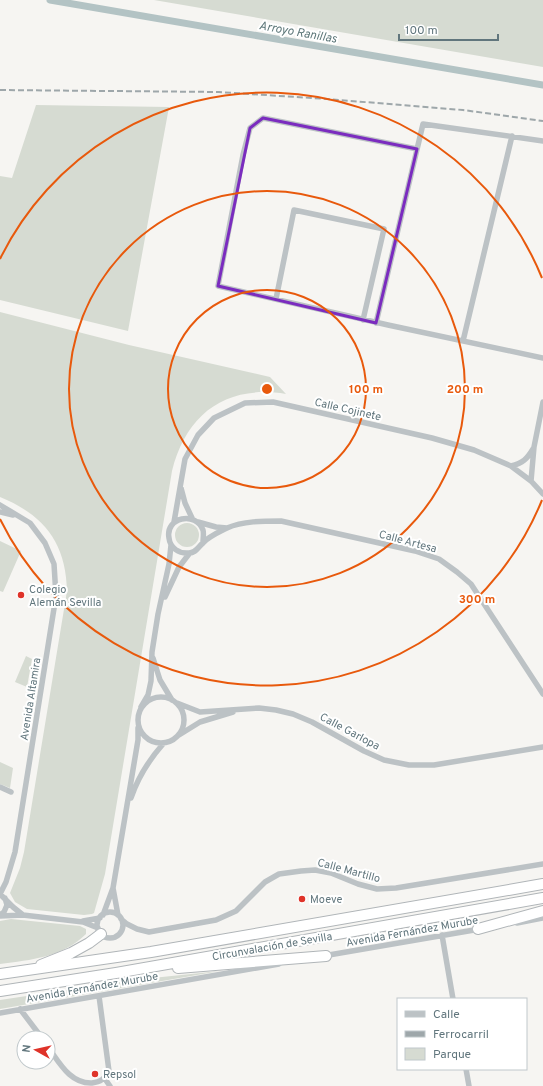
<svg xmlns="http://www.w3.org/2000/svg" width="543" height="1086" font-family="Overpass,sans-serif">
<style>
.green{fill:#d6dbd2}
.lines{fill:none;stroke-linecap:round;stroke-linejoin:round}
.canal{stroke:#b3c3c4;stroke-width:7}
.highway-casing{stroke:#b0b5b8;stroke-width:12}
.street{stroke:#bcc2c5;stroke-width:5.5}
.highway{stroke:#fff;stroke-width:10}
.rail{stroke:#9ea7aa;stroke-width:2;stroke-dasharray:6 3;stroke-linecap:butt}
.marked{fill:none;stroke:#7b2cbf;stroke-width:3;stroke-linejoin:round}
.ring{fill:none;stroke:#e8590c;stroke-width:2}
.poi-dot{fill:#df3329;stroke:#fff;stroke-width:1.5}
.labels{text-anchor:middle;stroke-width:4;stroke-linejoin:round;paint-order:stroke}
.street-label{font-size:11px;fill:#61767d;stroke:#fff}
.poi-label{font-size:11px;fill:#61767d;stroke:#fff;text-anchor:start}
.water-label{font-size:12px;font-style:italic;fill:#5c7678;stroke:#fff}
.centre{fill:#e8590c;stroke:#fff;stroke-width:2}
.ring-label{font-size:12px;text-anchor:middle;font-weight:bold;fill:#e8590c;stroke:#fff;stroke-width:4;stroke-linejoin:round;paint-order:stroke}
</style>
<rect width="100%" height="100%" fill="#f6f5f2"/>
<!-- green -->
<path class="green" d="M154 0H543V67Z
M36 105 169 107 128 331 0 300V176L12 178Z
M0 312 129 345 270 377 286 394C226 384 186 414 172 471L105 874 94 913 92 914 84 915 27 909 15 902 10 893 20 868 24 852 67 591C66 543 44 515 0 497Z
M175 535a12 12 0 1 1 24 0a12 12 0 1 1-24 0Z
M0 541 21 551 3 592 0 591Z
M26 656 32 659 27 687 15 682Z
M0 762 13 768 10 788 0 784Z
M11 919 80 926 86 929V934C63 957 31 960 0 964V921Z
M220 971 0 1009V1000L133 980Z"/>
<g class="lines">
<!-- canal -->
<path class="canal" d="M50 0 543 85"/>
<!-- highway casing -->
<g class="highway-casing">
<path id="highway" d="M478 929 543 911
M41 965 71 953 89 943 101 934
M178 968 326 956
M0 974 151 952 543 884
M0 991 116 973 543 898"/>
</g>
<!-- street -->
<path class="street" d="M417 149 263 118 250 128 243 155 218 286 388 325 543 358
M276 299 294 210 384 229 363 320
M376 323 423 124 543 141
M463 341 512 136
M511 466C523 463 527 459 533 449
M531 481 534 447 543 402
M181 488 185 503 192 518
M0 505 30 523 45 543 54 564 56 596 15 852 6 882 0 894
M0 512 13 515
M174 522 185 459 198 435 214 418 245 403 273 402 432 438 474 450 511 466 531 481 543 494
M198 522 216 527 227 528
M203 542C203 539 204 533 203 530 196 511 165 517 169 538 170 548 179 554 189 553 196 553 198 547 203 543 208 537 219 532 227 528 243 521 263 521 281 521L415 551 439 559 457 572 471 584 543 694
M165 597 179 567 189 554
M153 658 160 680 172 700
M138 720a23 23 0 1 1 46 0a23 23 0 1 1-46 0Z
M177 703 200 712 259 708 276 710 293 714 312 722 364 751 384 760 409 765H434L543 747
M141 707 148 695 151 681 152 652 158 614 169 564 171 545
M179 735 200 722 233 712
M0 787 11 792
M131 798C138 777 149 760 163 744
M113 888 118 915
M0 894 13 907 23 915
M97 925a13 13 0 1 1 26 0a13 13 0 1 1-26 0Z
M0 915 4 912 7 905 5 898
M103 915 113 888 138 740V728
M0 916 23 915 83 922 98 928
M121 919 127 924 137 929 149 932 216 920 236 911 265 882 279 874 301 871 315 870 331 873 358 884 377 889 396 888 543 864
M83 921 100 918
M517 923 543 918
M442 935 453 999
M323 956 480 929
M20 1009 42 1038
M0 1013 279 964
M48 1047C59 1062 70 1084 92 1083 101 1082 104 1079 109 1071L99 996
M466 1069 469 1086
M105 1079 110 1086"/>
<!-- highway -->
<use href="#highway" class="highway"/>
<!-- rail -->
<path class="rail" d="M0 90 219 92 327 99 463 110 543 121"/>
</g>
<!-- marked area -->
<path class="marked" d="M263 118 417 149 376 323 218 286 250 128Z"/>
<!-- distance rings -->
<g class="ring">
<circle cx="267" cy="389" r="99"/>
<circle cx="267" cy="389" r="198"/>
<path d="M542 500A297 297 0 0 1 0 519M0 259A297 297 0 0 1 542 278"/>
</g>
<!-- markers -->
<g class="poi-dot">
<circle cx="21" cy="595" r="4"/>
<circle cx="302" cy="899" r="4"/>
<circle cx="95" cy="1074" r="4"/>
</g>
<g class="labels">
<!-- street labels -->
<g class="street-label">
<text transform="translate(348 409) rotate(13)" y="4">Calle Cojinete</text>
<text transform="translate(408 541) rotate(15)" y="4">Calle Artesa</text>
<text transform="translate(30 699) rotate(-81)" y="4">Avenida Altamira</text>
<text transform="translate(350 731) rotate(28)" y="4">Calle Garlopa</text>
<text transform="translate(349 870) rotate(15)" y="4">Calle Martillo</text>
<text transform="translate(412 931) rotate(-10)" y="4">Avenida Fernández Murube</text>
<text transform="translate(272 946) rotate(-10)" y="4">Circunvalación de Sevilla</text>
<text transform="translate(92 987) rotate(-10)" y="4">Avenida Fernández Murube</text>
</g>
<!-- poi labels -->
<g class="poi-label">
<text x="29" y="593">Colegio<tspan x="29" dy="13">Alemán Sevilla</tspan></text>
<text x="310" y="903">Moeve</text>
<text x="103" y="1078">Repsol</text>
</g>
<!-- water labels -->
<g class="water-label">
<text transform="translate(298 32) rotate(10)" y="4">Arroyo Ranillas</text>
</g>
</g>
<circle cx="267" cy="389" r="6" class="centre"/>
<g class="ring-label">
<text x="366" y="393">100 m</text>
<text x="465" y="393">200 m</text>
<text x="477" y="603">300 m</text>
</g>
<!-- legend -->
<rect x="397" y="998" width="130" height="72" fill="#ffffff" stroke="#c0c8cb"/>
<rect x="405" y="1011" width="20" height="6" fill="#bcc2c5" stroke="#c0c8cb"/>
<text x="433" y="1018" font-size="12" fill="#61767d">Calle</text>
<rect x="405" y="1031" width="20" height="6" fill="#9ea7aa" stroke="#c0c8cb"/>
<text x="433" y="1038" font-size="12" fill="#61767d">Ferrocarril</text>
<rect x="405" y="1048" width="20" height="12" fill="#d6dbd2" stroke="#c0c8cb"/>
<text x="433" y="1058" font-size="12" fill="#61767d">Parque</text>
<!-- north arrow -->
<g transform="translate(36 1050) rotate(278)"><circle r="19" fill="#ffffff" stroke="#c0c8cb"/>
<path d="M0-3L7 15L0 10L-7 15Z" fill="#df3329"/>
<text y="-6" font-size="11" font-weight="bold" text-anchor="middle" fill="#61767d">N</text>
</g>
<!-- scale -->
<path d="M399 34v6h99v-6" fill="none" stroke="#61767d" stroke-width="2"/>
<text x="405" y="34" font-size="12" fill="#61767d" stroke="#ffffff" stroke-width="3" paint-order="stroke">100 m</text>
</svg>
